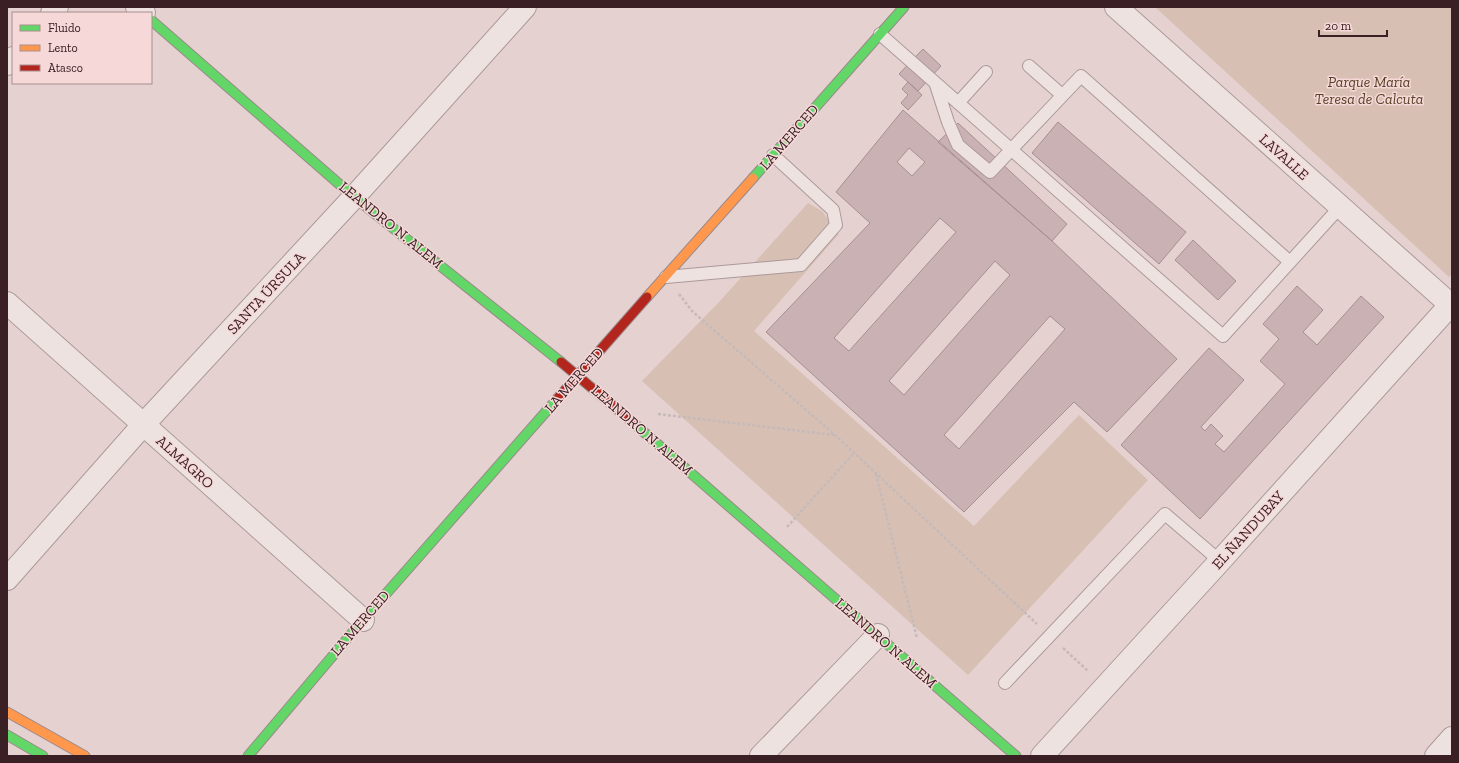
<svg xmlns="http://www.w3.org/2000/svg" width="1459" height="763" font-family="'Zilla Slab',serif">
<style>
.green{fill:#d7c0b3}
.building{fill:#c9b1b4;stroke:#a68f92;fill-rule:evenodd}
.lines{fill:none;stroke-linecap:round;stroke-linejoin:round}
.lane-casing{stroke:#ab999a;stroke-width:14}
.street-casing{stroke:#ab999a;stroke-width:24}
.fast-casing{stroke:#9a898a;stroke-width:11}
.slow-casing{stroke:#9a898a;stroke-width:11}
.jam-casing{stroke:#9a898a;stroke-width:11}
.path{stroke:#c6b9b9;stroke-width:2.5;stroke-dasharray:3 2;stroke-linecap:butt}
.lane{stroke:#eee2e1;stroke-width:12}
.street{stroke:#eee2e1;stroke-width:22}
.fast{stroke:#63d668;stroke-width:9}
.slow{stroke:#ff974d;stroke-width:9}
.jam{stroke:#b3261e;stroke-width:9}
.labels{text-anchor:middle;stroke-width:3;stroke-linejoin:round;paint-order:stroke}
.park-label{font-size:15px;font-style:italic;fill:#564327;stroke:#f5d8d7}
.street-label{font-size:15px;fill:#3a2024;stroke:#f5d8d7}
</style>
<rect width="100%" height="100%" fill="#e5d1d0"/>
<!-- green -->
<path class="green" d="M1155 7H1452V274L1449 277Z
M808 203 822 211 839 234 754 331 974 526 1079 415 1148 480 968 675 642 381 720 301Z"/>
<!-- building -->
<path class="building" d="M923 49 941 66 918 91 899 74Z
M908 82 922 95 908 110 901 103 908 95 902 89Z
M903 110 1052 241 1177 359 1107 432 1074 402 964 512 766 332 870 223 836 192ZM909 148 925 162 912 176 897 162ZM940 218 956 232 849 351 834 338ZM995 261 1010 275 904 395 889 381ZM1050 316 1065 329 959 449 944 435Z
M1058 122 1186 232 1159 264 1032 153Z
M958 123 1067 224 1052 241 938 142Z
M1193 240 1236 281 1218 300 1175 260Z
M1297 286 1323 310 1303 332 1317 345 1361 296 1384 317 1200 519 1121 445 1209 348 1244 380 1201 427 1205 431 1211 424 1223 436 1215 444 1224 452 1285 384 1260 361 1279 339 1263 324Z"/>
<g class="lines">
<!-- lane casing -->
<g class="lane-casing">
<path id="lane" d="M880 34 1223 336 1340 207
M1029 66 1062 95
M936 85 948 122 958 145 990 172 1081 76 1290 262
M958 103 986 72
M666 277 801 265 836 225 833 210 773 155
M1005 683 1165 514 1220 561"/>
</g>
<!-- street casing -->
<g class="street-casing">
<path id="street" d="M137 7 144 13
M1116 7 1452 306
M52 13 57 7
M7 64 13 58
M7 303 363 620
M7 579 143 425 354 197 525 7
M761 756 878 635
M1042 756 1220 561 1452 303
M1436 756 1452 738"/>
</g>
<!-- fast casing -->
<g class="fast-casing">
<path id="fast" d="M151 20 354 197 561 362
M753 178 904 7
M631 421 1016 756
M7 735 43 756
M248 756 363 620 558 398"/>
</g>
<!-- slow casing -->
<g class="slow-casing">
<path id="slow" d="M647 297 753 178
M7 712 85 756"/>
</g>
<!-- jam casing -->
<g class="jam-casing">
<path id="jam" d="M561 362 631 421
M558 398 647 297"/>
</g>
<!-- path -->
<path class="path" d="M679 294 692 311 835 435 1037 624
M658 414 834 435
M876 474 917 638
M787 527 854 453
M1063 648 1088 671"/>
<!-- lane -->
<use href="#lane" class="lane"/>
<!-- street -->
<use href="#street" class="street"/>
<!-- fast -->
<use href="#fast" class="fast"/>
<!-- slow -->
<use href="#slow" class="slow"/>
<!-- jam -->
<use href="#jam" class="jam"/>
</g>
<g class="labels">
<!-- park labels -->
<g class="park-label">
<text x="1369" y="87">Parque María<tspan x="1369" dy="17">Teresa de Calcuta</tspan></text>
</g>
<!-- street labels -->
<g class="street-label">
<text transform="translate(789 137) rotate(-49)" y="5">LA MERCED</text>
<text transform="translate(1284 157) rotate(42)" y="5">LAVALLE</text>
<text transform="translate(391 225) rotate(39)" y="5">LEANDRO N. ALEM</text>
<text transform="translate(266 293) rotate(-47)" y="5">SANTA ÚRSULA</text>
<text transform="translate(574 380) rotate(-49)" y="5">LA MERCED</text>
<text transform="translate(642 430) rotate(41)" y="5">LEANDRO N. ALEM</text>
<text transform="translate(185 462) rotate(42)" y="5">ALMAGRO</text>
<text transform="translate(1248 530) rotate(-48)" y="5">EL ÑANDUBAY</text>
<text transform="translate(360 623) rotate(-49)" y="5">LA MERCED</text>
<text transform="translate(886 643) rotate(41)" y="5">LEANDRO N. ALEM</text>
</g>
</g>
<!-- border -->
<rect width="1459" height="763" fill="none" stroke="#3a2024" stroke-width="16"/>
<!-- legend -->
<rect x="12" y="12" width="140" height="72" fill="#f5d8d7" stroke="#aa8e8f"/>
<rect x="20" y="25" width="20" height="6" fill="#63d668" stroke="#aa8e8f"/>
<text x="48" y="32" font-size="12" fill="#3a2024">Fluido</text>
<rect x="20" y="45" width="20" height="6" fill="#ff974d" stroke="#aa8e8f"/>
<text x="48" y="52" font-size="12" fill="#3a2024">Lento</text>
<rect x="20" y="65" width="20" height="6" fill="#b3261e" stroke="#aa8e8f"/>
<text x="48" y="72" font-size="12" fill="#3a2024">Atasco</text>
<!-- scale -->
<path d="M1319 30v6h68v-6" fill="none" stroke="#3a2024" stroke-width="2"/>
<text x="1325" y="30" font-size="12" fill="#3a2024" stroke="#f5d8d7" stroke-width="3" paint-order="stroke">20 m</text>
</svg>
